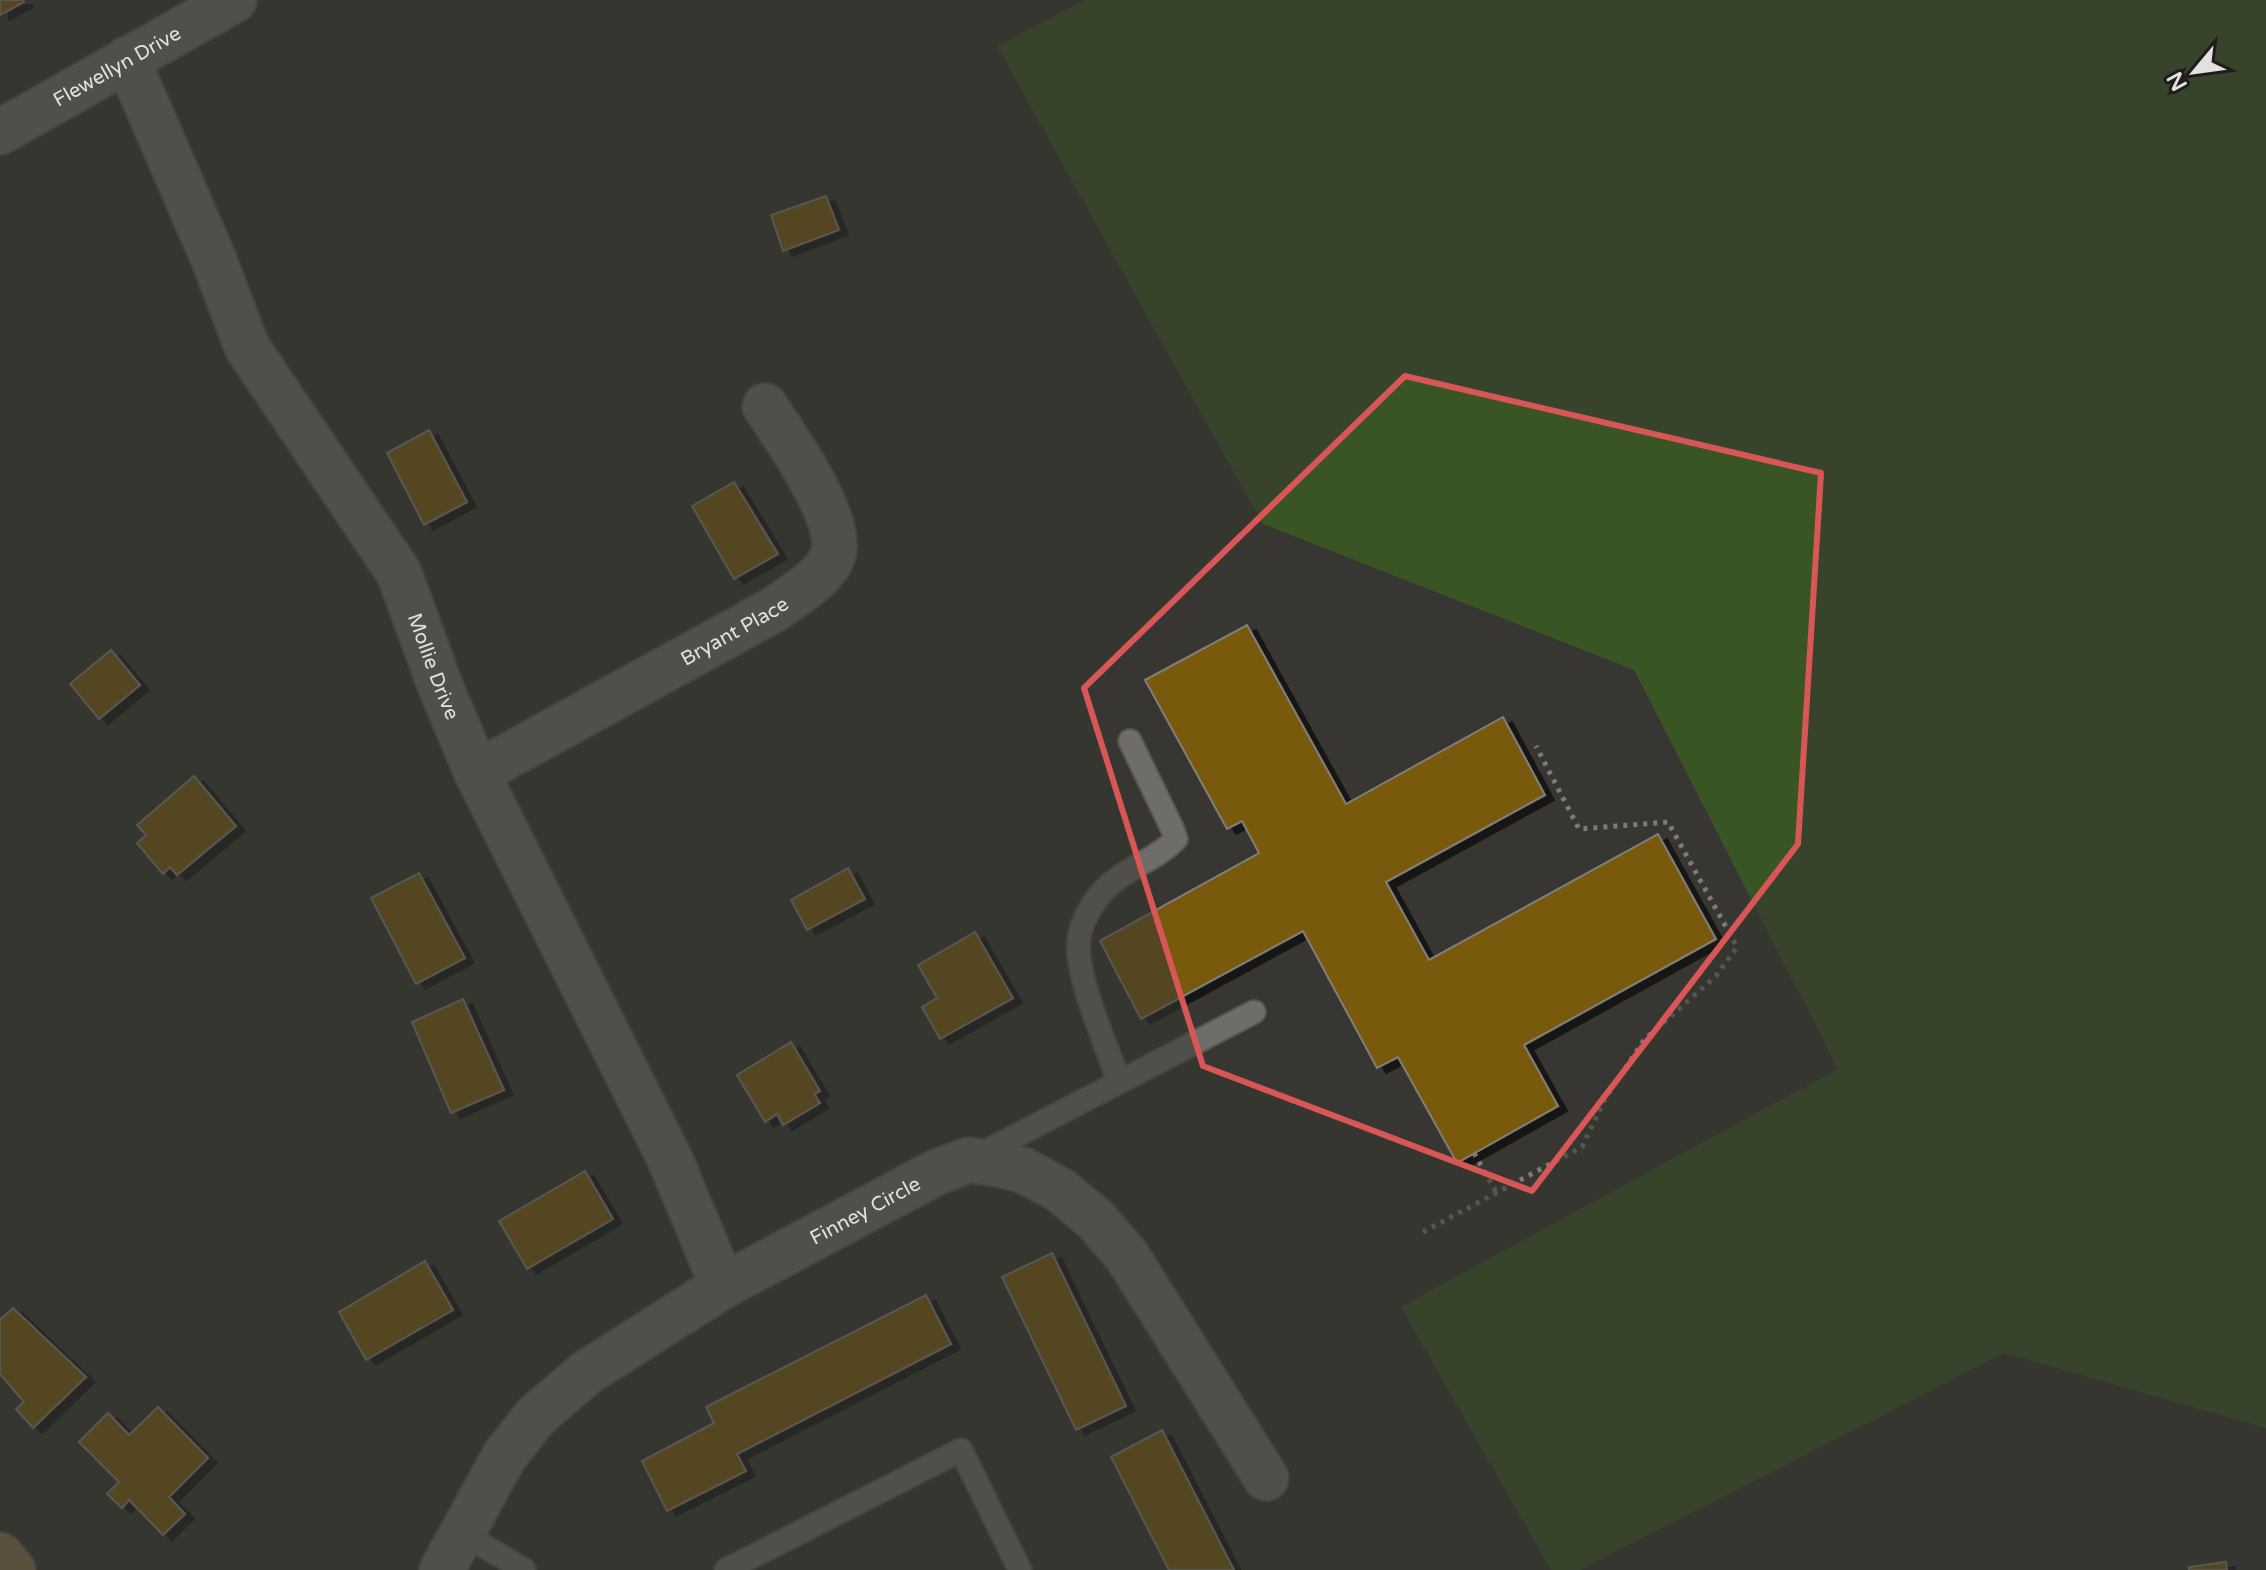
<svg xmlns="http://www.w3.org/2000/svg" width="2266" height="1570" font-family="'Varela Round',sans-serif">
<style>
.green{fill:#395524}
.building{fill:#795a09;stroke:#817f7c;stroke-width:2;filter:url(#shadow)}
.lines{fill:none;stroke-linecap:round;stroke-linejoin:round}
.service-casing{stroke:#565451;stroke-width:26}
.minor-casing{stroke:#565451;stroke-width:48}
.secondary-casing{stroke:#565451;stroke-width:48}
.path{stroke:#7c7b78;stroke-width:5;stroke-dasharray:4 6;stroke-linecap:butt}
.service{stroke:#6f6d69;stroke-width:22}
.minor{stroke:#6f6d69;stroke-width:44}
.secondary{stroke:#866f50;stroke-width:44}
.marked{fill:none;stroke:#d95656;stroke-width:6;stroke-linejoin:round}
.labels{text-anchor:middle;stroke-width:6;stroke-linejoin:round;paint-order:stroke}
.street-label{font-size:20px;fill:#e2e1df;stroke:#1e1d1c}
</style>
<defs>
<filter id="shadow"><feDropShadow dx="9" dy="5" stdDeviation="0" flood-color="#0009"/></filter>
</defs>
<rect width="100%" height="100%" fill="#373632"/>
<!-- green -->
<path class="green" d="M1086 0H2266V1428L2004 1353 1580 1570H1551L1401 1307 1838 1069 1634 670 1263 524 997 46Z"/>
<!-- building -->
<path class="building" d="M0 0H23L24 2 0 15Z
M826 196 839 230 783 251 771 215Z
M429 430 467 502 424 525 387 453Z
M734 482 778 554 734 579 692 506Z
M1247 625 1346 804 1503 717 1545 795 1386 882 1429 960 1658 834 1716 939 1524 1045 1558 1106 1457 1163 1398 1057 1377 1068 1303 931 1141 1019 1100 941 1259 853 1242 821 1227 829 1145 680Z
M111 650 140 685 99 719 70 684Z
M194 776 236 826 177 875 170 867 163 874 137 843 146 835 137 825Z
M848 868 865 899 807 930 791 900Z
M419 873 465 958 416 984 371 898Z
M975 932 1013 998 940 1039 922 1007 937 998 918 965Z
M463 999 504 1090 451 1113 412 1022Z
M791 1042 820 1091 814 1094 820 1103 783 1125 777 1114 765 1122 737 1075Z
M585 1171 613 1219 527 1269 499 1221Z
M1052 1253 1126 1406 1076 1430 1002 1277Z
M425 1261 453 1310 366 1360 339 1312Z
M926 1295 951 1344 737 1454 746 1471 667 1511 642 1461 714 1423 706 1407Z
M13 1308 86 1377 33 1428 16 1409 24 1402 0 1374V1320Z
M158 1407 208 1458 169 1497 185 1514 163 1535 129 1500 122 1508 107 1494 119 1482 79 1442 108 1413 129 1435Z
M1162 1430 1234 1570H1169L1111 1457Z
M2226 1562 2227 1570H2189V1567Z"/>
<g class="lines">
<!-- service casing -->
<g class="service-casing">
<path id="service" d="M1119 1082C1107 1046 1074 974 1079 939 1081 919 1098 893 1114 881 1134 865 1158 858 1176 839L1172 828 1130 741
M979 1155 1254 1012
M462 1533 524 1570
M726 1570 961 1450 1020 1570"/>
</g>
<!-- minor casing -->
<g class="minor-casing">
<g id="minor">
<path id="s1" d="M127 59 214 260 247 347 399 573 441 688 477 773 669 1157 723 1286"/>
<path id="s2" d="M0 132 234 0"/>
<path id="s3" d="M477 773 775 609C793 596 827 576 833 555 844 518 785 437 765 406"/>
<path id="s4" d="M442 1570 505 1455 536 1416 586 1373 723 1286 937 1172 969 1160 997 1164 1023 1170 1060 1190 1096 1220 1127 1256 1266 1478"/>
</g>
</g>
<!-- secondary casing -->
<g class="secondary-casing">
<path id="secondary" d="M0 1555 13 1570"/>
</g>
<!-- path -->
<path class="path" d="M1474 1153 1496 1192
M1423 1232 1582 1147 1605 1099 1644 1040 1716 976 1737 947 1668 822 1579 829 1536 746"/>
<!-- service -->
<use href="#service" class="service"/>
<!-- minor -->
<use href="#minor" class="minor"/>
<!-- secondary -->
<use href="#secondary" class="secondary"/>
</g>
<!-- marked area -->
<path d="M0 0H2266V1570H0ZM1405 376 1821 473 1798 844 1532 1191 1203 1066 1084 688Z" fill="#373632" fill-opacity=".55" fill-rule="evenodd"/>
<path class="marked" d="M1405 376 1821 473 1798 844 1532 1191 1203 1066 1084 688Z"/>
<g class="labels">
<!-- street labels -->
<g class="street-label">
<text dy="7" stroke="none"><textPath href="#s2" startOffset="134">Flewellyn Drive</textPath></text>
<text dy="7" stroke="none"><textPath href="#s3" startOffset="294">Bryant Place</textPath></text>
<text dy="7" stroke="none"><textPath href="#s1" startOffset="684">Mollie Drive</textPath></text>
<text dy="7" stroke="none"><textPath href="#s4" startOffset="570">Finney Circle</textPath></text>
</g>
</g>
<!-- north arrow -->
<g transform="translate(2194 72) rotate(241)" stroke="#1e1d1c" stroke-width="6" paint-order="stroke">
<path d="M0-6L14 30L0 20L-14 30Z" fill="#e2e1df"/>
<text y="-12" font-size="22" font-weight="bold" text-anchor="middle" fill="#e2e1df">N</text>
</g>
</svg>
